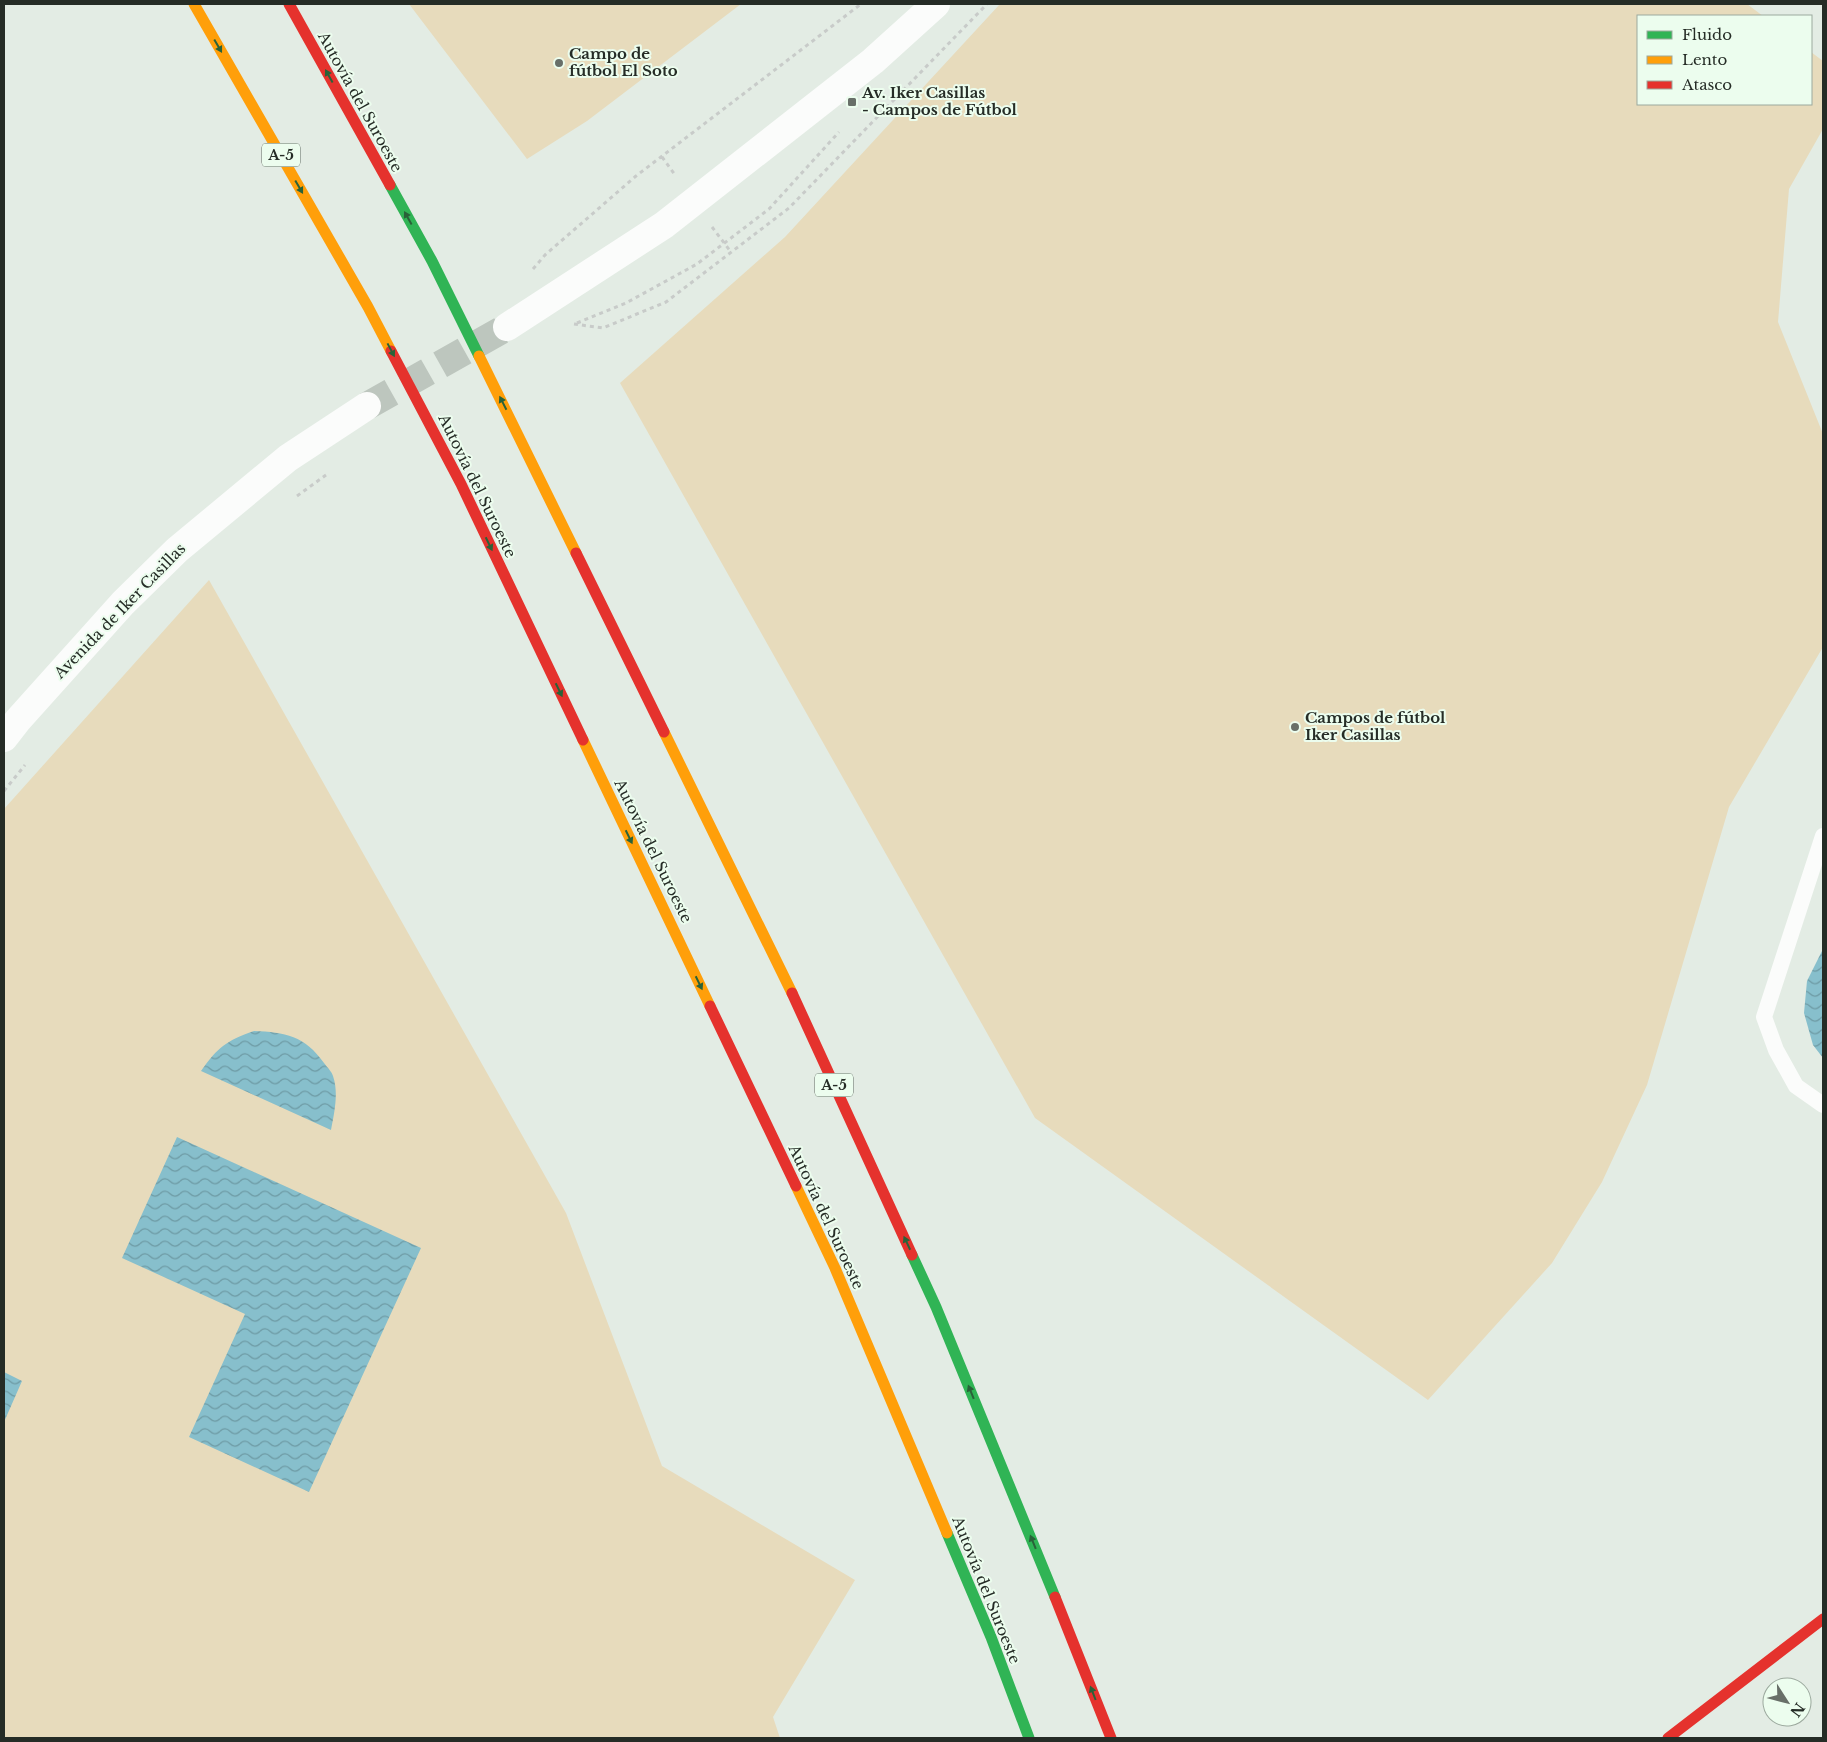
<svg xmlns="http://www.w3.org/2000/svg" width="1827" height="1742" font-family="'Libre Baskerville',serif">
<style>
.garden{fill:#e7dbbc}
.water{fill:url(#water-waves)}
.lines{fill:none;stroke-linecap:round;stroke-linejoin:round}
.street-tunnel{stroke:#bdc6be;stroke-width:28;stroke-dasharray:28 14;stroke-linecap:butt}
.path{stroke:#c8cbc9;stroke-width:3;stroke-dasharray:4 4;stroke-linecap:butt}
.lane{stroke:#fbfcfb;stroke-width:16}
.street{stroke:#fbfcfb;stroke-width:28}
.fast{stroke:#30b455;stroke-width:11}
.slow{stroke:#ff9f0a;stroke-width:11}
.jam{stroke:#e5322d;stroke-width:11}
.oneway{fill:#296239}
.poi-dot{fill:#686f68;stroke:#ecfdee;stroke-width:2}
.labels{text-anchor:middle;stroke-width:4;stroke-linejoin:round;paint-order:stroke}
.shield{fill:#ecfdee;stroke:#616b62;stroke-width:1}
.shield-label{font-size:14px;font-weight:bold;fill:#252c26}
.poi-label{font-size:15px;font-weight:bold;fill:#252c26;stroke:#ecfdee;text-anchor:start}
.street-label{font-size:15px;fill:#252c26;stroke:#ecfdee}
</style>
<defs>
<pattern id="water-waves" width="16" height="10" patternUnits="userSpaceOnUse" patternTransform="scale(1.25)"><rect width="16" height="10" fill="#87bfcc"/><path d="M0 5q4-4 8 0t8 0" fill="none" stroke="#6e9ba5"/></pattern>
</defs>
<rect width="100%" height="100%" fill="#e3ece4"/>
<!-- garden -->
<path class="garden" d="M409 4H741L587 121 527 159Z
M1000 4H1747L1763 16H1638V104H1811V52L1823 61V129L1789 189 1778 322 1823 434V647L1729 807 1647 1085 1602 1182 1552 1263 1428 1400 1035 1118 620 383 785 237Z
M209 580 566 1213 662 1466 855 1580 773 1717 780 1738H4V809Z"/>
<!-- water -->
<path class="water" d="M1823 949V1058L1813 1045 1804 1013 1807 981Z
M254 1031C285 1032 305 1036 324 1063 327 1067 332 1072 333 1076 339 1093 334 1114 331 1130L201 1071C218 1047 226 1041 254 1031Z
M177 1137 421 1248 309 1492 189 1437 245 1314 122 1258Z
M4 1372 22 1381 4 1422Z"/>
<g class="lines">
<!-- street-tunnel -->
<path class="street-tunnel" d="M367 406 507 327"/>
<!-- path -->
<path class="path" d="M662 157 675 175
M712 227 731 252
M533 269 545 255 636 176 861 4
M577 323 626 303 697 264 769 209 839 132
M574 324 603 328 666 302 789 208 987 4
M297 496 326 475
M4 791 25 765"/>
<!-- lane -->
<path class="lane" d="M1823 836 1764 1017 1776 1050 1796 1086 1823 1105"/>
<!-- street -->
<path class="street" d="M507 327 664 225 873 61 936 4
M4 738 18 720 123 603 177 550 288 458 367 406"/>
<!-- fast -->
<path class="fast" d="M390 185 432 261 479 356
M912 1255 936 1307 1055 1597
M947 1533 991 1637 1029 1738"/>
<!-- slow -->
<path class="slow" d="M194 4 368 307 391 351
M479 356 576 553
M664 732 792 993
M583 740 710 1006
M796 1186 835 1268 947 1533"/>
<!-- jam -->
<path class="jam" d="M289 4 390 185
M391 351 461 484 583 740
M576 553 664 732
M792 993 912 1255
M710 1006 796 1186
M1055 1597 1111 1738
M1668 1738 1823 1619"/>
</g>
<!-- one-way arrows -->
<defs><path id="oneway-solid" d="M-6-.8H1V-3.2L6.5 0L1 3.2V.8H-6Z" transform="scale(1.25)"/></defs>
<g class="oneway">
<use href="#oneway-solid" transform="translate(218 46) rotate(60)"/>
<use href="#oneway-solid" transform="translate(329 76) rotate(-119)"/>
<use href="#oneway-solid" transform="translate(299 187) rotate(60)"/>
<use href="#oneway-solid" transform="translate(408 218) rotate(-119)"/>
<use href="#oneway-solid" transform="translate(391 350) rotate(62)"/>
<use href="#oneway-solid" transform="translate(503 403) rotate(-117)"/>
<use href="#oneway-solid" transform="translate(489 544) rotate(64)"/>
<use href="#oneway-solid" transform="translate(559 690) rotate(64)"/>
<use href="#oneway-solid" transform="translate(629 837) rotate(64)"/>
<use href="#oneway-solid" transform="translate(699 983) rotate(64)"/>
<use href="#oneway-solid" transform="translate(907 1243) rotate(-115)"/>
<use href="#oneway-solid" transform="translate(971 1392) rotate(-112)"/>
<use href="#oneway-solid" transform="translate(1033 1542) rotate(-112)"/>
<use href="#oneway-solid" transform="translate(1093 1693) rotate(-111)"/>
</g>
<!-- markers -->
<g class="poi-dot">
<circle cx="559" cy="63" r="5"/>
<rect x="847" y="97" width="10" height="10" rx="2.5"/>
<circle cx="1295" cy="727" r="5"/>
</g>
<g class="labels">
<!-- shield labels -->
<g class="shield">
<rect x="262" y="143.5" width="38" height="23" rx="4"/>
<rect x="815" y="1073.5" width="38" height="23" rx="4"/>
</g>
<g class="shield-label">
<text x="281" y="160">A-5</text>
<text x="834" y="1090">A-5</text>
</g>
<!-- poi labels -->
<g class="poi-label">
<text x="569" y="59">Campo de<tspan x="569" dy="17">fútbol El Soto</tspan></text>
<text x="862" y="98">Av. Iker Casillas<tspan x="862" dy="17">- Campos de Fútbol</tspan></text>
<text x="1305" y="723">Campos de fútbol<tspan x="1305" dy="17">Iker Casillas</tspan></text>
</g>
<!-- street labels -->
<g class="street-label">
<text transform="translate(360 102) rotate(61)" y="5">Autovía del Suroeste</text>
<text transform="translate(477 486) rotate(64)" y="5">Autovía del Suroeste</text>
<text transform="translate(120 611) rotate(-46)" y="5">Avenida de Iker Casillas</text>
<text transform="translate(653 851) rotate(64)" y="5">Autovía del Suroeste</text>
<text transform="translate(826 1217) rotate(65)" y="5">Autovía del Suroeste</text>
<text transform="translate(986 1590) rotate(68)" y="5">Autovía del Suroeste</text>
</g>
</g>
<!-- border -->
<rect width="1827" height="1742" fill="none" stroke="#252c26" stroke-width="10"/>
<!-- legend -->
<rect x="1637" y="15" width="175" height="90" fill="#ecfdee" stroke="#9ca99e"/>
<rect x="1647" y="31" width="25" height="8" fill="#30b455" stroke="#9ca99e"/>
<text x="1682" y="40" font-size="15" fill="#252c26">Fluido</text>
<rect x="1647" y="56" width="25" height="8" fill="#ff9f0a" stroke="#9ca99e"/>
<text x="1682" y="65" font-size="15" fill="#252c26">Lento</text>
<rect x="1647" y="81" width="25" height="8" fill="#e5322d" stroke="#9ca99e"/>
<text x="1682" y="90" font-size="15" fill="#252c26">Atasco</text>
<!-- north arrow -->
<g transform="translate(1787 1702) rotate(126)"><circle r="24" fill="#ecfdee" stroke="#9ca99e"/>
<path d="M0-4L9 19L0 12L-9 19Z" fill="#686f68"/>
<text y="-8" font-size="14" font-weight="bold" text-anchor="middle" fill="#252c26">N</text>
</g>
</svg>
